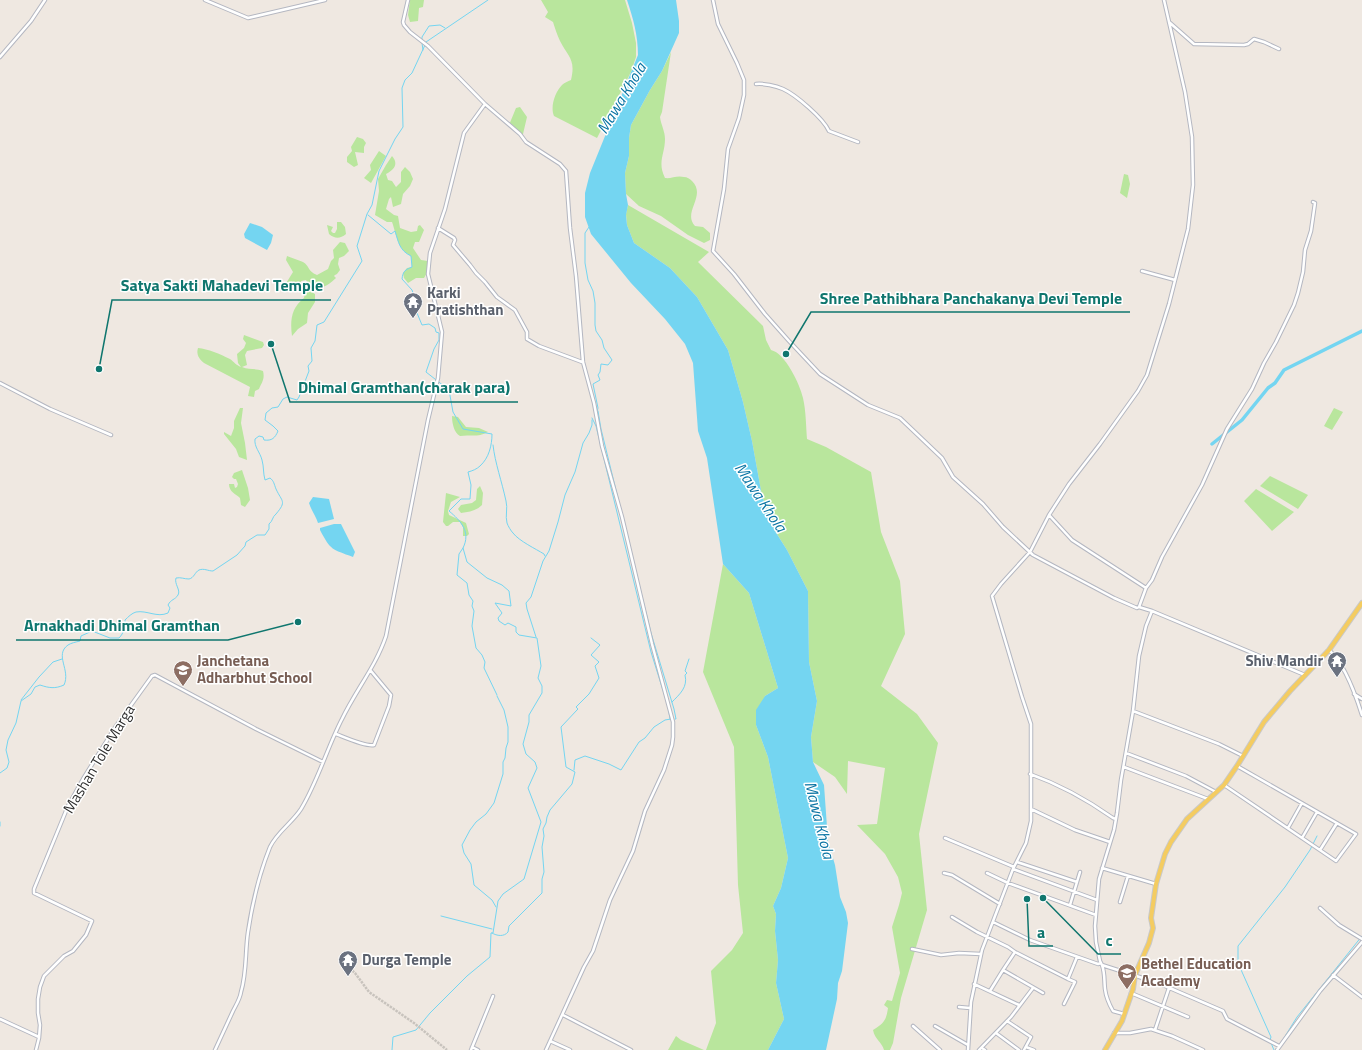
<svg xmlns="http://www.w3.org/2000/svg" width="1362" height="1050" font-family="'Titillium Web',sans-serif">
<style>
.green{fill:#b9e69d}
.water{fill:#74d5f1}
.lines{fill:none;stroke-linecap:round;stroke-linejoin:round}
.stream{stroke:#74d5f1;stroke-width:1}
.canal{stroke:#74d5f1;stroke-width:3.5}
.minor-tunnel{stroke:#c8c3bd;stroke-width:2.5;stroke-dasharray:2.5 1;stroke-linecap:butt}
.minor-casing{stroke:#b4b7c1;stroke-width:4.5}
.primary-casing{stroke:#c9c9c9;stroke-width:6}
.minor{stroke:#fff;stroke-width:2.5}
.primary{stroke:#f4cc61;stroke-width:4}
.labels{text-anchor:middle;stroke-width:3;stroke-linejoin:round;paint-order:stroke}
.worship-label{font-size:15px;font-weight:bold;fill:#5b616d;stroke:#fff;text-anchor:start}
.education-label{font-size:15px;font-weight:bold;fill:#785e54;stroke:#fff;text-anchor:start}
.street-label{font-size:15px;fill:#2e2e2e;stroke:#fff}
.water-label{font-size:16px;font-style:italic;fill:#0b75a4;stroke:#fff}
.leader{fill:none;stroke:#0f766e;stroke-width:1.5}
.callout-dot{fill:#0f766e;stroke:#fff;stroke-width:1.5}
.callout-label{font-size:16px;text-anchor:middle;font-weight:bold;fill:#0f766e;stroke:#fff;stroke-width:3;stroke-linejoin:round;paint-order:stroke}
</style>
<rect width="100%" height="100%" fill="#efe8e1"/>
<!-- green -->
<path class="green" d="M410 0H424L423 7 419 8 418 21 410 22 408 15Z
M541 0H625L632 23 636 43V57L631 72 597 138 554 116C550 107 555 92 562 85 564 83 568 81 571 80 576 59 568 57 560 41 557 35 555 28 553 22L545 17 548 12Z
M671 52 662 112 660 117C661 125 665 131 665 139 665 154 657 162 665 178 671 179 677 175 684 177 687 177 690 179 692 181 707 196 682 212 695 226L703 227 710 233V240L704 243 688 235 661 216 639 206 626 194 625 173 629 156V138L631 125 650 90 662 71Z
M520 107 527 117 523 134H520L509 125 516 108Z
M357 137 363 139 366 143 364 147V153L355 152 358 165 354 167 347 162V157L352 151 351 147Z
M379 151 386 156 371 183 364 178 371 170 370 165Z
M392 156C399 164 394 170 386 174L388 180 392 181 396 187 401 182V172L405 167 410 172 413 179 410 186 403 194 401 204 393 207 391 197 389 199 386 209 394 215 398 216 400 228 411 232 417 231 418 226 420 225 424 230 419 242H415L413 248 421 260 428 261V271L424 278H416L408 283 404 278 403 273 407 268 412 267 411 256C397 249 397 236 392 222H387L375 215 379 191 378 179 386 165Z
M1124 174 1128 175 1130 184 1127 198 1120 193Z
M628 205 709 252 698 262 763 326 766 340 771 350C785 353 800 384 803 398 806 411 806 426 807 439L826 447 871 472 881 532 900 581 905 634 881 686 917 714 938 743 919 834 927 910 901 998 893 1043 890 1050H884C882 1042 875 1040 873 1030 884 1023 886 1021 888 1008L884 1005 887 1000 892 1001 900 973 892 927 899 905 902 893 898 877 885 854 857 825 877 824 885 768 848 761 847 794 835 777 813 762 811 737 817 701 809 662 808 591 787 550 775 531 762 496 752 441 743 402 728 350 697 297 670 268 634 243 627 225 626 214Z
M337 222H341L345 227 346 234C340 239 335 239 329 234L327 225 333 227 331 231 333 233H335L337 229Z
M340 242 345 243 349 251 344 256 339 258 338 264 340 270 337 274 335 275 334 276 336 278C330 284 324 287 316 290L309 285 306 280 301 281 300 285H285L293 272 286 260 287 256C292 258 298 260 303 262 310 266 307 271 317 275L328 269 331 261 334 258 333 250Z
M310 291 315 294V302L308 313 307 323 298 329 292 336C290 321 291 308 304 298L305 293Z
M244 335 263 342 264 345 262 348 247 351 245 355 247 365 242 367C249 370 255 368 263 371 265 379 262 382 259 389L255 391 254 397 248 396 250 387 204 363C199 359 196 354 198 348 208 349 220 354 230 359 234 362 236 365 241 367L238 363 237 354 244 348 246 343 243 339Z
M240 408H243L241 423 245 443 247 460 239 457 236 449 224 434V432L231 436 234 428V421Z
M1334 408 1343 412 1332 430 1324 426Z
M452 416 458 417 466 427 479 428 488 432C477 438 470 434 460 436 454 433 452 423 452 416Z
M242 470 248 488 250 500 245 507 241 505 240 498C236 494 229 492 229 484H234L235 488 237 487 238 484 236 479H234L232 477 234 473Z
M1270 476 1308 495 1298 509 1260 486Z
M480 486 483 493 482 505C476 511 469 512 461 513L458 509 461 505 472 503 476 500 477 489Z
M1256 489 1294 512 1272 531 1244 501Z
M446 493 460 497 451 502 448 511 449 515 466 523 469 534 467 536H463V527L460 522H453L448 526H446L443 522Z
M723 564 749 593 778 688 765 696 756 725 768 757 788 858 781 888 773 906 776 914 775 931 778 960 776 983 784 1019 768 1050H706L716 1023 711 971 732 950 743 933 738 885 734 747 703 672Z
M676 1036 681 1040 704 1050H668Z"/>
<!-- water -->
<path class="water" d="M627 0H676L679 21V33L662 71 650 90 631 125 629 138V156L625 173 626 194 628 205 626 215 627 225 634 243 670 268 697 297 728 350 743 402 752 441 762 496 775 531 787 550 808 591 809 662 817 701 811 737 813 762 824 785 828 841 835 865 840 897 846 912 848 923 842 971 838 983 837 999 826 1050H768L784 1019 776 983 778 960 775 931 776 914 773 906 781 888 788 858 768 757 756 725V710L765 696 778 688 749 593 723 564 707 458 698 431 693 363 685 344 665 319 631 283 591 234 585 217V193L590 173 638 55C638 35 633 18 627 0Z
M250 223 262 227 273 235 271 243 267 250 245 238 244 234Z
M313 497 329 499 334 519 318 523C316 516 311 510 309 503Z
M334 524H341L355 552 353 557C332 549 331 551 320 530V528Z"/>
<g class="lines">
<!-- stream -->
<path class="stream" d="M422 40V37L429 26 440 25 445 28
M426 42 488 0
M422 43 423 50
M368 215 391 234 395 231C399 243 399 250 411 256L412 267C405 270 403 271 402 279L412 290 414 296 417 303V313L422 325 429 324 435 328 436 332 439 333V340L434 349 426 372 449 390 453 412 463 429 492 434C492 445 489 458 480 466 477 469 472 471 468 472L471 485 470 499H461L449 511C461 521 471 532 463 548L467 562 487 578 502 585 509 591 511 606 495 603 502 613 498 618 499 621 505 625 508 623 516 627V632L519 635 537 638 541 666 538 678 542 686V693L529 715V722L523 744 526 754 535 762 537 768 528 788 541 822 524 879 503 894 498 901 493 933H491L490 957 467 976 430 1013 416 1030 393 1037 392 1050
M589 227 585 233V263L588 280 593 291 595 303V325L596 331 602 340 604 348 612 360 608 365 601 364 600 372 598 375 600 380 593 384 598 408 597 412
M598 411 601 429 651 633 674 709 676 719H675
M592 418 596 426 651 652 667 703
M493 445C495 463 502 482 506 501 508 508 505 516 507 523 508 526 511 531 513 533 519 541 536 549 544 554L545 556
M463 548 459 554 457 575 467 583 469 595 473 601 472 606 474 611 472 626 476 648 482 655 485 662 484 668 497 695
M536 637 527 609 526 603 531 597 543 561 549 551 558 522 565 495 575 472 583 443 589 433 592 425V420
M21 700 39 677 53 662 62 659
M672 702C680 694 688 687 685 675L687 673 685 671 689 659
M669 712 670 719
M574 770 575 760 585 756 609 764 621 770 639 742 645 738 654 727 665 720 671 719
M0 773 7 768 9 762 6 750 8 740 16 723 21 701 31 694 35 687 40 685C49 688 55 689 64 685 71 670 54 655 68 645 71 643 76 642 80 641L81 636 92 631 110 638H119C124 633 125 627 125 620 128 617 132 613 136 612 147 610 157 618 168 613L170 608 168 605C171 599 175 600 178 595 181 590 174 584 176 578 181 577 184 579 189 579 194 578 195 572 199 570 204 568 208 571 213 571L237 555 245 546 246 542 257 535H265L269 529V524C273 521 272 517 276 514 287 501 282 502 276 489 274 484 274 481 270 478L265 480C263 473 264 467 262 460 260 452 254 447 255 439L259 436 263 437 264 440C272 441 275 438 278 431L273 426 265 420 266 413 272 408 278 407 283 399 287 397 297 400 299 397 309 371 308 366 312 361 311 348 315 341 317 325 324 322 362 261 357 246 367 214 372 205 379 171 395 139 403 127 402 88 405 80 412 73 425 45
M0 822V826
M496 907 492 900 474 885 471 864 464 853 462 845 470 830 476 822 486 814 494 803 503 774V762L505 758 506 748 508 742V727L504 710 497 696
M441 916 492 929
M492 933C497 936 504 937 508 932L509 926 542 893V879L544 872 542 847 544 836 543 829 546 823 547 817 550 810 572 784 575 772 566 767 561 727 577 710 578 709 576 707 589 694 599 678 595 666 599 662 591 655 600 645 591 638
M1270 1040 1271 1037 1238 963V946L1285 887 1310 850 1317 836
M1271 1043 1274 1050
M1279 1046 1297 1017 1362 936"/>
<!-- canal -->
<path class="canal" d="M1212 444 1242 420 1268 388 1275 383 1284 370 1362 331"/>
<!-- minor-tunnel -->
<path class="minor-tunnel" d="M347 966 355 973 369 992 414 1023 447 1050"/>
<!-- minor casing -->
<g class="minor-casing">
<path id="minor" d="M205 0 248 18 325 0
M408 0 403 22 404 25 410 32 428 46 485 104 520 134 526 142 560 164 566 171 570 228 576 276 583 362 594 403 602 446 622 517 652 644 673 722V737L672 745 664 770 645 811 633 851 610 900 593 951 584 967 546 1050
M713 0 718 24 737 63 744 80V95L739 118 728 149 724 189 713 251 734 274 765 314 789 341 820 374 868 405 900 418 942 458 953 477 983 504 1003 527 1033 555 1114 598 1137 608 1139 607
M1169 22 1194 44 1244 45 1248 44 1254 39 1264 42 1279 49
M0 57 31 21 45 0
M756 84C763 83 776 86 783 89 796 95 823 118 829 131L858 142
M438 228 454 238 455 240 453 245 470 265 476 273 485 282 497 297 515 310 527 332V339L539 346 582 362
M1142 271 1175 280
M0 383 50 409 111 435
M1049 515 1072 540 1146 588 1139 607 1152 611 1146 626 1139 656 1133 711 1121 780 1117 813 1114 830 1099 879 1095 926 1096 942 1100 961 1102 965 1158 983 1223 1011 1227 1019 1279 1046
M1146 588 1152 580 1162 557 1202 485 1227 429 1252 389 1264 363 1276 342 1294 305 1298 293 1303 272 1305 250 1311 231 1315 203 1313 202
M1152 611 1305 675
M1329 650C1344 663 1356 696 1362 715
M1354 694 1362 699
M1133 711 1219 744 1243 756
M336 734C344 737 366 747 374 745L389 706 391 695 371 671
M1126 753 1186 776 1216 792
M1124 767 1208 799
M1030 774C1061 785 1086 799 1113 818L1116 819
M1224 785 1336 861 1356 834 1237 766
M1031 809 1075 830 1110 842
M1288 828 1302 803
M945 838 1014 867
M1302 838 1317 812
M1320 850 1337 823
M1017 862 1077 882
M1102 868 1156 884
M1013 869 1097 900
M944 873 952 875 1000 904
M987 873 1008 883 1096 915
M1120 902 1128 876
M1070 905 1080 872
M1320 908 1339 925 1362 939
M952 917 977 932 1008 947 1015 952
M993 922 1030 940 1098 964 1101 963
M912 949 941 955 959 953 981 954
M1102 965C1105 973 1104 980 1105 989 1106 997 1109 1004 1113 1011L1124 1014
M1333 975 1362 997
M974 984 1019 1005
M990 991 1003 970
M1043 993 1003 970 1015 952 1068 979 1077 957
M1131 993 1188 1017
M1064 1004 1075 982 1068 979
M959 1007 970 1008
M563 1015 631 1050
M0 1019 39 1037
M1007 1021 1031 1037 1024 1050
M913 1026 940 1050
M935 1026 968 1045
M1155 1030 1169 988
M996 1033 1019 1050
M1114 1033H1130L1151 1029 1172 1036 1203 1050
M550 1041 570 1050
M472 1047 478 1050
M1026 1047 1034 1050
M982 1048 985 1050
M36 1050 39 1038 40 1025 38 1013V999L40 987 44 976 64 956 73 951 86 935 92 921 34 893V889L68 806 83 779 116 726 152 676 155 675 256 729 323 762
M215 1050C221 1037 227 1024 233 1011 236 1005 240 999 241 992 247 972 245 952 248 932 252 905 260 872 270 847 277 832 292 823 301 809 318 781 327 748 342 719 356 690 376 666 386 636L428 420 438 378 442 332 428 274 430 253 445 209 464 133 485 104
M471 1050 493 996
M968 1050 971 1002 982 950 1013 869 1026 843 1031 821V724L1022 697 992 596 1001 584 1030 552 1049 515 1069 484 1100 444 1138 391 1147 375 1169 304 1188 229 1193 185 1192 137 1185 92 1164 0
M979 1050 1011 1017 1033 988
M1277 1050 1320 991 1362 942"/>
</g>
<!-- primary casing -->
<g class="primary-casing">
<path id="primary" d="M1105 1050 1122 1021 1133 989 1135 975 1149 943 1153 928 1151 918 1156 884 1165 854 1171 842 1187 819 1224 785 1237 766 1264 722 1290 691 1329 650 1362 603"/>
</g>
<!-- minor -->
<use href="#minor" class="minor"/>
<!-- primary -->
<use href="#primary" class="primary"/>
</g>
<!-- icons -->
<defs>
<g id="temple-pin" transform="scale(1)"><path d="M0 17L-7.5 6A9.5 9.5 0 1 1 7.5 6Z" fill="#6b7280" stroke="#fff"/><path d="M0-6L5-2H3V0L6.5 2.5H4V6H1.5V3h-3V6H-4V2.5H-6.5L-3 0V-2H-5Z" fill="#fff"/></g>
<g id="school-pin" transform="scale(1)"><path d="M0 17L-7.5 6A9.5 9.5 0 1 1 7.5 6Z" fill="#8d6e63" stroke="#fff"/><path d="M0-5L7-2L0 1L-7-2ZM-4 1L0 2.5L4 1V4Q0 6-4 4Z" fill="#fff"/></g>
</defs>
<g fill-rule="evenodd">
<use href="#temple-pin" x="413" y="302"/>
<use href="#temple-pin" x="1337" y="661"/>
<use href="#school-pin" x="183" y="670"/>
<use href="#temple-pin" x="348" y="960"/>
<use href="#school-pin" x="1127" y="973"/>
</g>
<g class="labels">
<!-- worship labels -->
<g class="worship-label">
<text x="427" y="298">Karki<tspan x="427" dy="17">Pratishthan</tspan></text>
<text x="1323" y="666" text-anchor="end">Shiv Mandir</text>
<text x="362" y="965">Durga Temple</text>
</g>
<!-- education labels -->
<g class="education-label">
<text x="197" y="666">Janchetana<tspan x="197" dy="17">Adharbhut School</tspan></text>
<text x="1141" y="969">Bethel Education<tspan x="1141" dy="17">Academy</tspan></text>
</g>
<!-- street labels -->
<g class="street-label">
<text transform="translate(99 759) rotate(-59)" y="5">Mashan Tole Marga</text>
</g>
<!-- water labels -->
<g class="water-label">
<text transform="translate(621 98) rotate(-59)" y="6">Mawa Khola</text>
<text transform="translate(761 497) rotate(56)" y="6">Mawa Khola</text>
<text transform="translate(820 820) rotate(76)" y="6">Mawa Khola</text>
</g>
</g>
<!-- callouts -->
<path class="leader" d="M99 369L112 300H331M786 354L811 312H1130M271 344L290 402H518M298 622L228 640H16M1027 899L1029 946H1053M1043 898L1098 954H1121"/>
<g class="callout-dot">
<circle cx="99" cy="369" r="4"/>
<circle cx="786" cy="354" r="4"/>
<circle cx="271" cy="344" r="4"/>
<circle cx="298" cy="622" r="4"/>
<circle cx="1027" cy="899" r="4"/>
<circle cx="1043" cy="898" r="4"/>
</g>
<g class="callout-label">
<text x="222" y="291">Satya Sakti Mahadevi Temple</text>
<text x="971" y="304">Shree Pathibhara Panchakanya Devi Temple</text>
<text x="404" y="393">Dhimal Gramthan(charak para)</text>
<text x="122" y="631">Arnakhadi Dhimal Gramthan</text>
<text x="1041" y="938">a</text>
<text x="1109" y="946">c</text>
</g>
</svg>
